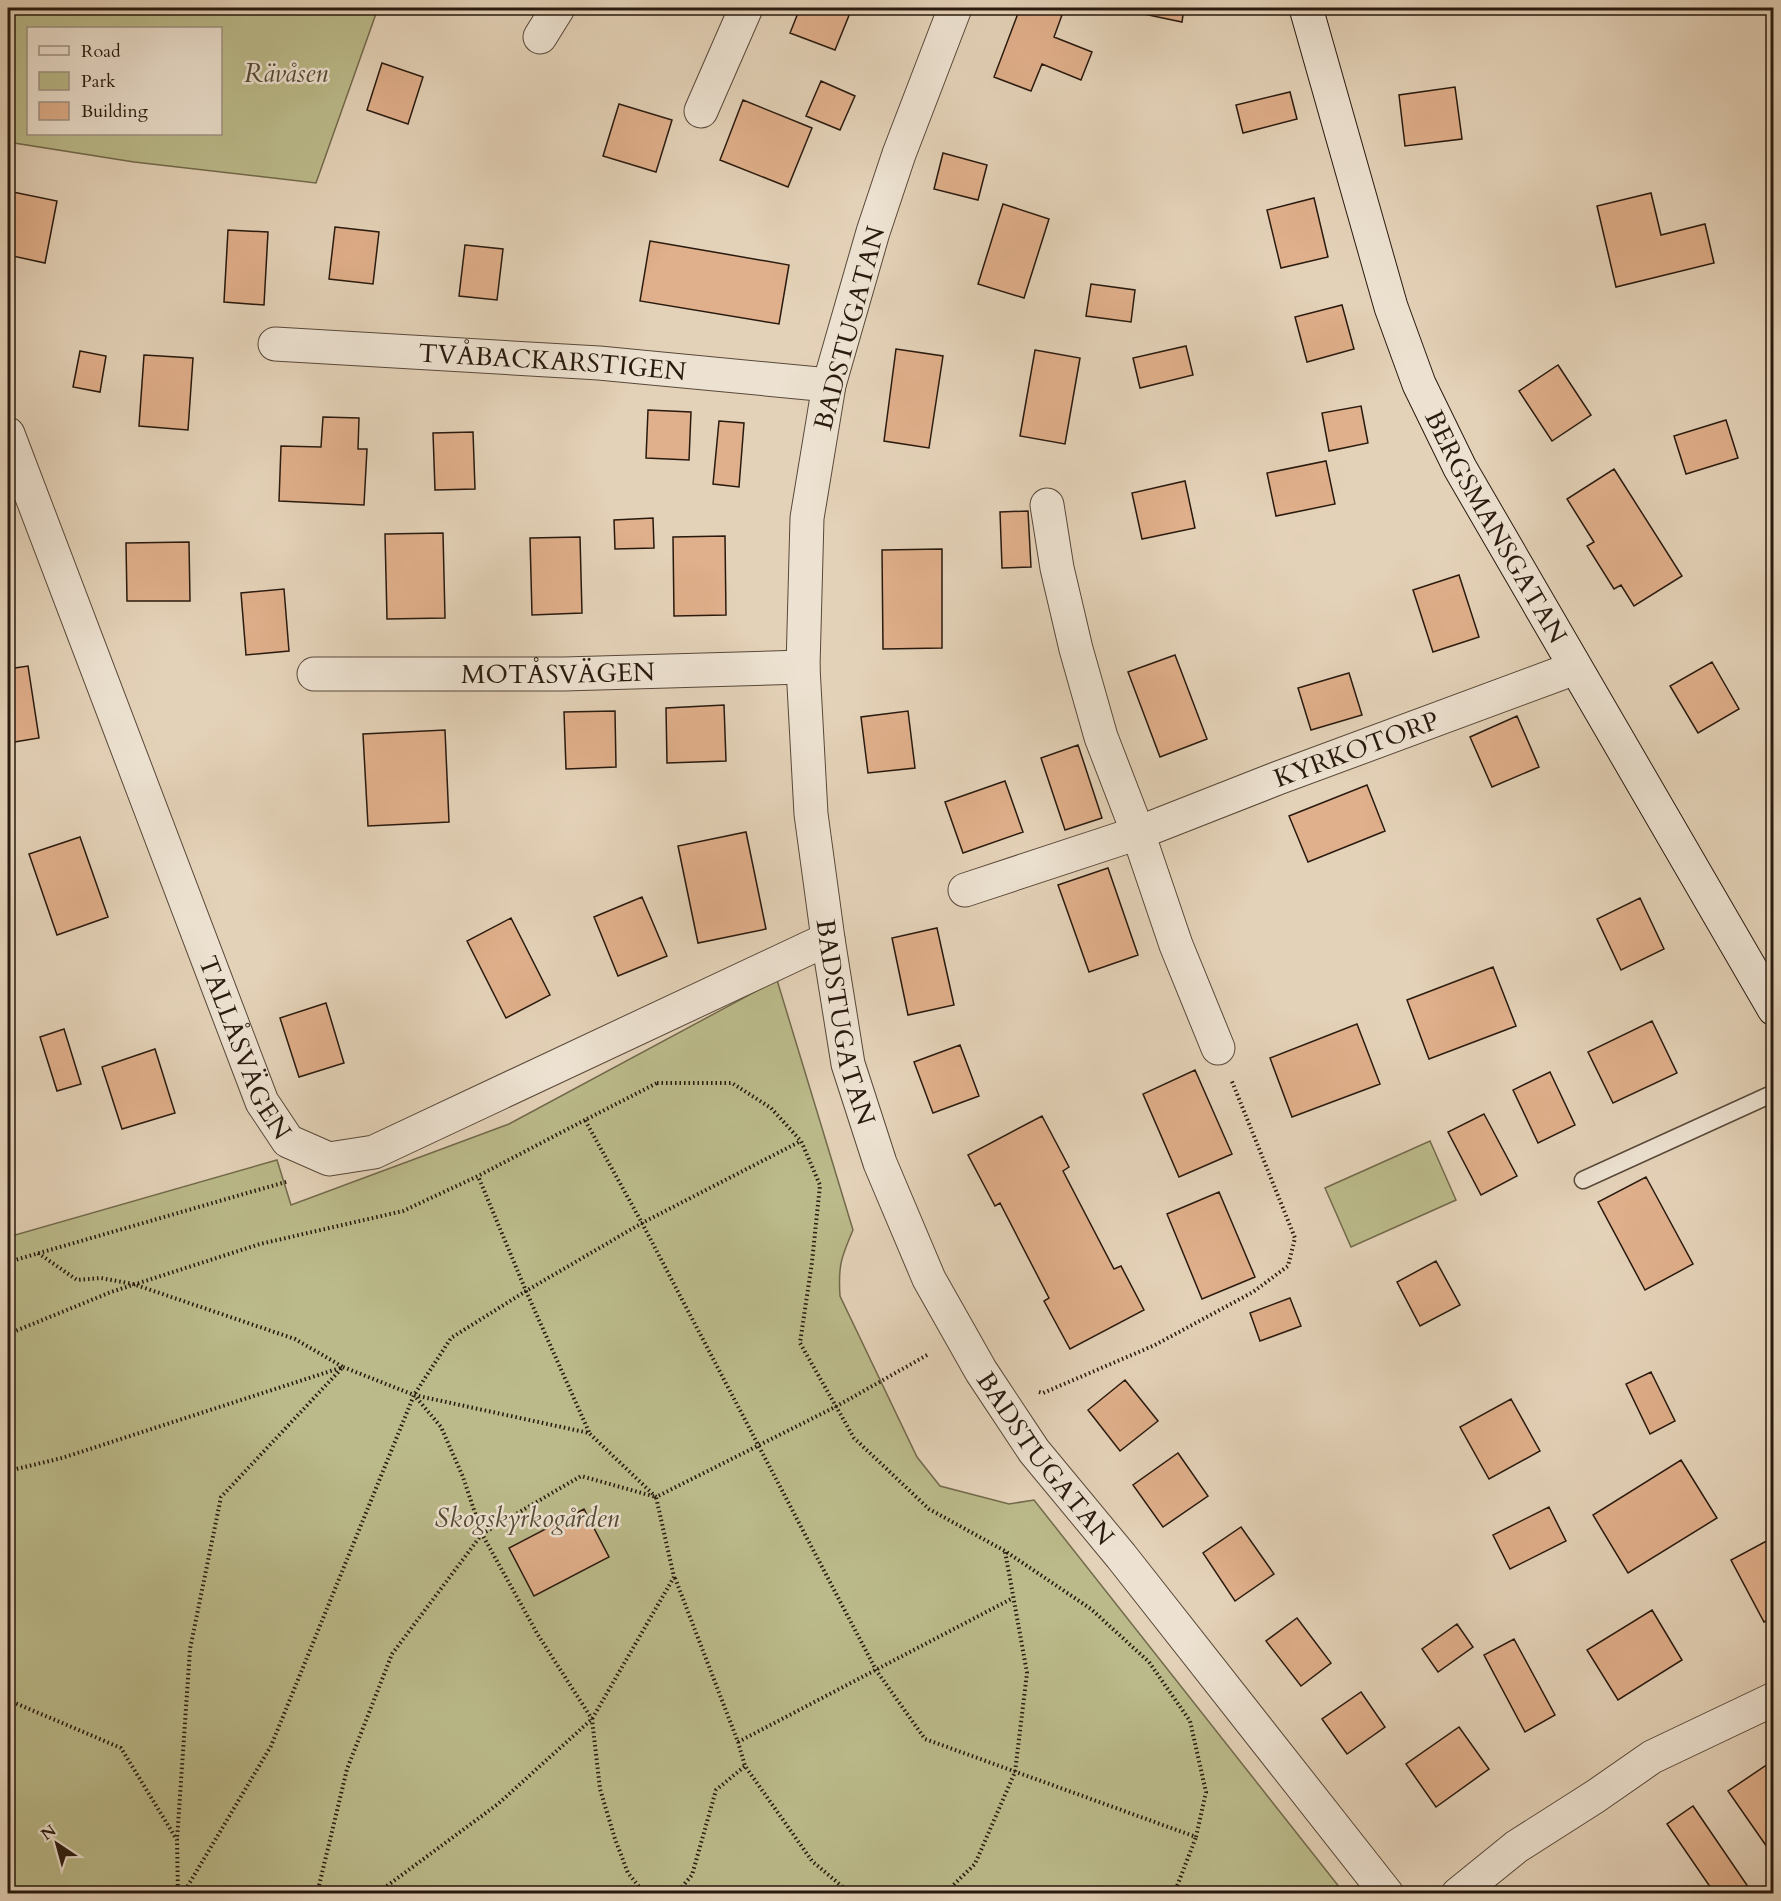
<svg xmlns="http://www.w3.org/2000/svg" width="1781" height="1901" font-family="Cardo,serif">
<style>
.green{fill:#bbba8a;stroke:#726a4c;stroke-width:1.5;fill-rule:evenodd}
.building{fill:#e0af8b;stroke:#291a0f;stroke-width:1.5}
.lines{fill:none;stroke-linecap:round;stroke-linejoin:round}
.lane-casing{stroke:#584839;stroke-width:19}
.street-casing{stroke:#584839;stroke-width:35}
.secondary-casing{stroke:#291a0f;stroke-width:35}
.path{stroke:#291a0f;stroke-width:4;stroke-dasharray:1.5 3;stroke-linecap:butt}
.lane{stroke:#ede2d1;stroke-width:16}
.street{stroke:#ede2d1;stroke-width:33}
.secondary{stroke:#ede2d1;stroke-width:33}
.labels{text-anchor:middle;stroke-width:5;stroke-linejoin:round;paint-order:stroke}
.park-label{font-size:26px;font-style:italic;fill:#554a34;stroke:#ede2d1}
.street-label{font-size:26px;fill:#291a0f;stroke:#ede2d1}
</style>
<rect width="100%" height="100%" fill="#e4d2b8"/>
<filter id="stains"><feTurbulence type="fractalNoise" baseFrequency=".00333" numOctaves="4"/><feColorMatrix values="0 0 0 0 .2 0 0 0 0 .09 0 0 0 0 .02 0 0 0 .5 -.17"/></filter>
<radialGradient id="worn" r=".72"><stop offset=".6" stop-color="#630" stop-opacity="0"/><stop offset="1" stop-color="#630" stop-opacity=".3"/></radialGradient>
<!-- green -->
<path class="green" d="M8 8H378L316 183 134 162 8 142ZM28 28H220V134H28Z
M777 980 853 1230C841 1258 838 1266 840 1296L917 1457 940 1486 1009 1504 1034 1500 1344 1893 8 1894V1237L277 1160 291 1205 509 1124Z
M1430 1141 1456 1200 1351 1247 1325 1188Z"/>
<!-- building -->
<path class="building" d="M800 8H852L835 50 790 33Z
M1020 8H1043L1062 15 1054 37 1092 52 1081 80 1042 64 1031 91 994 77Z
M1135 8H1184L1182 22 1134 12Z
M382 63 423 77 408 124 367 110Z
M821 81 855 96 840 130 806 116Z
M1455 87 1462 139 1405 146 1399 95Z
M1290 92 1297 119 1243 133 1236 105Z
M743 100 812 128 788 187 720 160Z
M619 104 672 120 656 172 603 156Z
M943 153 987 165 978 200 934 189Z
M8 191 57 201 45 263 8 255Z
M1651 193 1661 235 1705 224 1714 263 1616 287 1597 206Z
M1314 198 1328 257 1281 268 1267 210Z
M1003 204 1049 219 1024 298 978 284Z
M335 227 379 232 373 284 329 279Z
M228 230 268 232 264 305 224 302Z
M650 241 789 265 779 324 640 301Z
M465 245 503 249 497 300 459 296Z
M1091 284 1135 290 1131 322 1086 316Z
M1342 305 1354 349 1307 362 1295 317Z
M1186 346 1193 375 1140 388 1133 358Z
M896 349 943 356 929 448 884 441Z
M1035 350 1080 358 1065 444 1020 436Z
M80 351 106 356 100 392 73 387Z
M144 355 193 358 188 430 139 426Z
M1558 365 1591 415 1552 441 1519 391Z
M1361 406 1368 443 1329 451 1322 413Z
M648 410 691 412 689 460 646 458Z
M323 417 359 418 358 449H367L364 505 279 501 281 446 321 447Z
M1726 420 1738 458 1686 474 1674 436Z
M719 421 744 423 739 487 713 484Z
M473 432 475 489 435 490 433 433Z
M1326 461 1335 504 1276 516 1267 473Z
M1614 469 1682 576 1634 606 1621 585 1614 589 1587 546 1594 542 1567 499Z
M1185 481 1195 528 1142 539 1132 493Z
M1028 511 1031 567 1002 568 1000 512Z
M653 518 654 548 615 549 614 520Z
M443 533 445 618 387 619 385 534Z
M725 536 726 615 674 616 673 537Z
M580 537 582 613 532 615 530 538Z
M189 542 190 601H127L126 543Z
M942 549V648L883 649 882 550Z
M1459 575 1479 637 1433 652 1413 590Z
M284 589 289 651 246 655 241 593Z
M1175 655 1207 739 1160 757 1128 672Z
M1712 662 1739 709 1698 733 1670 686Z
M28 666 39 738 8 743V669Z
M1349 673 1362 715 1311 730 1298 688Z
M724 705 726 761 667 763 666 708Z
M615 711 616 767 566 769 564 712Z
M908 711 915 768 868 773 861 717Z
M1517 716 1539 767 1492 787 1470 737Z
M445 730 449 822 368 826 363 734Z
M1078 745 1102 818 1065 830 1041 758Z
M1005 781 1023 832 963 853 945 802Z
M1367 785 1385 831 1308 862 1289 816Z
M746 832 766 929 698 943 678 846Z
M80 837 108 917 57 935 29 854Z
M1108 868 1138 955 1089 972 1058 885Z
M642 897 667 956 618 976 594 917Z
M1640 898 1664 949 1621 970 1597 919Z
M511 918 550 995 506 1018 467 941Z
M937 928 954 1005 908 1015 892 938Z
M1493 967 1516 1026 1429 1059 1407 1000Z
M326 1003 344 1063 299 1077 280 1018Z
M1652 1021 1677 1073 1613 1103 1588 1052Z
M1357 1024 1380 1084 1292 1117 1270 1058Z
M64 1029 81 1084 57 1091 40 1037Z
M960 1045 979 1096 933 1113 914 1062Z
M155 1049 175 1113 122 1129 102 1067Z
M1195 1070 1232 1154 1179 1177 1143 1094Z
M1550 1072 1575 1125 1538 1143 1513 1090Z
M1484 1114 1517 1176 1481 1195 1448 1132Z
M1042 1116 1069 1167 1063 1171 1114 1269 1121 1266 1144 1310 1070 1349 1044 1301 1049 1298 1000 1203 995 1206 968 1155Z
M1646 1177 1693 1264 1645 1290 1598 1202Z
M1219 1192 1255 1277 1202 1299 1167 1214Z
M1436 1261 1460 1305 1420 1326 1397 1282Z
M1290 1298 1301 1326 1260 1341 1250 1313Z
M1651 1372 1675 1421 1650 1434 1626 1384Z
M1125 1380 1158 1421 1120 1451 1088 1410Z
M1511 1399 1540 1451 1489 1479 1460 1427Z
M1178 1453 1208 1496 1163 1527 1133 1485Z
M1681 1460 1717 1518 1628 1573 1593 1515Z
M1549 1507 1566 1541 1510 1569 1493 1535Z
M584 1509 609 1557 534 1596 509 1548Z
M1241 1527 1274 1574 1235 1601 1203 1553Z
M1774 1537V1617L1764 1622 1731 1560Z
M1652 1610 1682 1660 1618 1700 1587 1650Z
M1297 1618 1331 1663 1301 1686 1266 1641Z
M1457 1624 1473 1647 1438 1672 1422 1649Z
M1514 1639 1555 1715 1525 1732 1484 1655Z
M1361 1692 1385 1727 1347 1754 1322 1719Z
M1459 1727 1489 1769 1436 1807 1406 1764Z
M1774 1760V1857L1728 1791Z
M1693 1806 1753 1894H1715L1667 1824Z"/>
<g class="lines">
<!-- lane casing -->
<g class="lane-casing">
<path id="lane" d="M1583 1180 1774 1093"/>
</g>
<!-- street casing -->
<g class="street-casing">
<g id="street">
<path id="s1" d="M955 8 899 154 873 232 829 385 807 518 803 667 811 814 828 939 848 1064 880 1163 929 1279 981 1371 1034 1451 1121 1556 1387 1894"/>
<path d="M540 37 558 8"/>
<path d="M701 111 746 8"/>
<path id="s2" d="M275 344 599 363 829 385"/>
<path id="s3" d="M8 434 262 1102 288 1141 329 1159 374 1152 828 939"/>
<path d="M1047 505 1057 568 1076 649 1101 737 1138 833 1176 945 1218 1048"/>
<path id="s4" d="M314 674H564L803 667"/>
<path id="s5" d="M965 890 1138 833 1278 778 1575 668"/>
<path d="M1458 1894 1516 1847 1596 1796 1652 1757 1774 1699"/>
</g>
</g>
<!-- secondary casing -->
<g class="secondary-casing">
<g id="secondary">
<path id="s6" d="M1306 8 1391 307 1419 384 1460 468 1774 1009"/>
</g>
</g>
<!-- path -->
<path class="path" d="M657 1083H732L771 1108 801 1141 820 1185 812 1262 800 1343 854 1438 929 1509 1005 1551 1091 1609 1149 1662 1190 1721 1206 1792 1196 1837 925 1739 876 1670 642 1223 585 1120Z
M38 1253 77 1280 101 1278 133 1284 295 1339 343 1367 221 1497 190 1649 177 1840
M8 1262 289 1181
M8 1334 111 1292 260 1244 403 1211 478 1176 585 1120
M1039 1392 1043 1393 1155 1345 1253 1292 1288 1266 1295 1238 1231 1079
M589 1432 526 1291 642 1223 801 1141
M8 1471 62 1458 343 1367 414 1395 589 1433 656 1497 837 1406 929 1354
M675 1578 738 1742 745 1766 812 1861 851 1894
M8 1700 121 1748 177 1840 178 1894
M738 1742 1013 1598
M183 1894 271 1746 414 1395 451 1338 526 1291 478 1176
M317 1894 347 1769 392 1654 482 1534 463 1477 441 1427 415 1396
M376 1894 498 1804 592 1719 674 1577 656 1497 581 1476 482 1534 538 1635 592 1719 600 1789 615 1839 628 1873 645 1894
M676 1894 692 1875 716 1790 745 1766
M944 1894 975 1864 1015 1772 1027 1673 1005 1551
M1174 1894 1196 1837"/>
<!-- lane -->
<use href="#lane" class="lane"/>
<!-- street -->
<use href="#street" class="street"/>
<!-- secondary -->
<use href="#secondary" class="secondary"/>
</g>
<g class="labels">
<!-- park labels -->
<g class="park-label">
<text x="286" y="82">Rävåsen</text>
<text x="527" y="1527">Skogskyrkogården</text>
</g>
<!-- street labels -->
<g class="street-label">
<text transform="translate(849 328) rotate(-75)" y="9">BADSTUGATAN</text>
<text dy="9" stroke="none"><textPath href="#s2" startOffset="278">TVÅBACKARSTIGEN</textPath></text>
<text dy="9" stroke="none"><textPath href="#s6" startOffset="555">BERGSMANSGATAN</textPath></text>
<text dy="9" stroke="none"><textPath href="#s4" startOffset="244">MOTÅSVÄGEN</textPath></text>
<text dy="9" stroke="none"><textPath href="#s5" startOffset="416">KYRKOTORP</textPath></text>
<text dy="9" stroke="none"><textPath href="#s1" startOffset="1040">BADSTUGATAN</textPath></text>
<text dy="9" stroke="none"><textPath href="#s3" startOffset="658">TALLÅSVÄGEN</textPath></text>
<text dy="9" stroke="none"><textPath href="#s1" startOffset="1526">BADSTUGATAN</textPath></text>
</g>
</g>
<!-- margin -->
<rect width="1781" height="1901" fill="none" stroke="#e4d2b8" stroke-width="30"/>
<rect x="9" y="9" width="1763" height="1883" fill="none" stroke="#291a0f" stroke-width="3"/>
<rect x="15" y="15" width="1751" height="1871" fill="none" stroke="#291a0f" stroke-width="1.5"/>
<!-- legend -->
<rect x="27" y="27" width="195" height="108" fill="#ede2d1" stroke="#9f9283" stroke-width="1.5"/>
<rect x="39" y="46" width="30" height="9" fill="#ede2d1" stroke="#9f9283" stroke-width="1.5"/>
<text x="81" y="57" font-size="18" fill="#291a0f">Road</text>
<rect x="39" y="72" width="30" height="18" fill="#bbba8a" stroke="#9f9283" stroke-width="1.5"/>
<text x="81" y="87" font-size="18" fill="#291a0f">Park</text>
<rect x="39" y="102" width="30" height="18" fill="#e0af8b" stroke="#9f9283" stroke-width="1.5"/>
<text x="81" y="117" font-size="18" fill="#291a0f">Building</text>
<!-- north arrow -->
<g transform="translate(57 1844) rotate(324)" stroke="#ede2d1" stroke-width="4.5" paint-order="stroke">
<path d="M0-4.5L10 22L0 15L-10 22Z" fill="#291a0f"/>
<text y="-9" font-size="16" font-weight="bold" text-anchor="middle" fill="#291a0f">N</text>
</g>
<rect width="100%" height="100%" filter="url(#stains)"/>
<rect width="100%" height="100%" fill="url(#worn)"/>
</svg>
